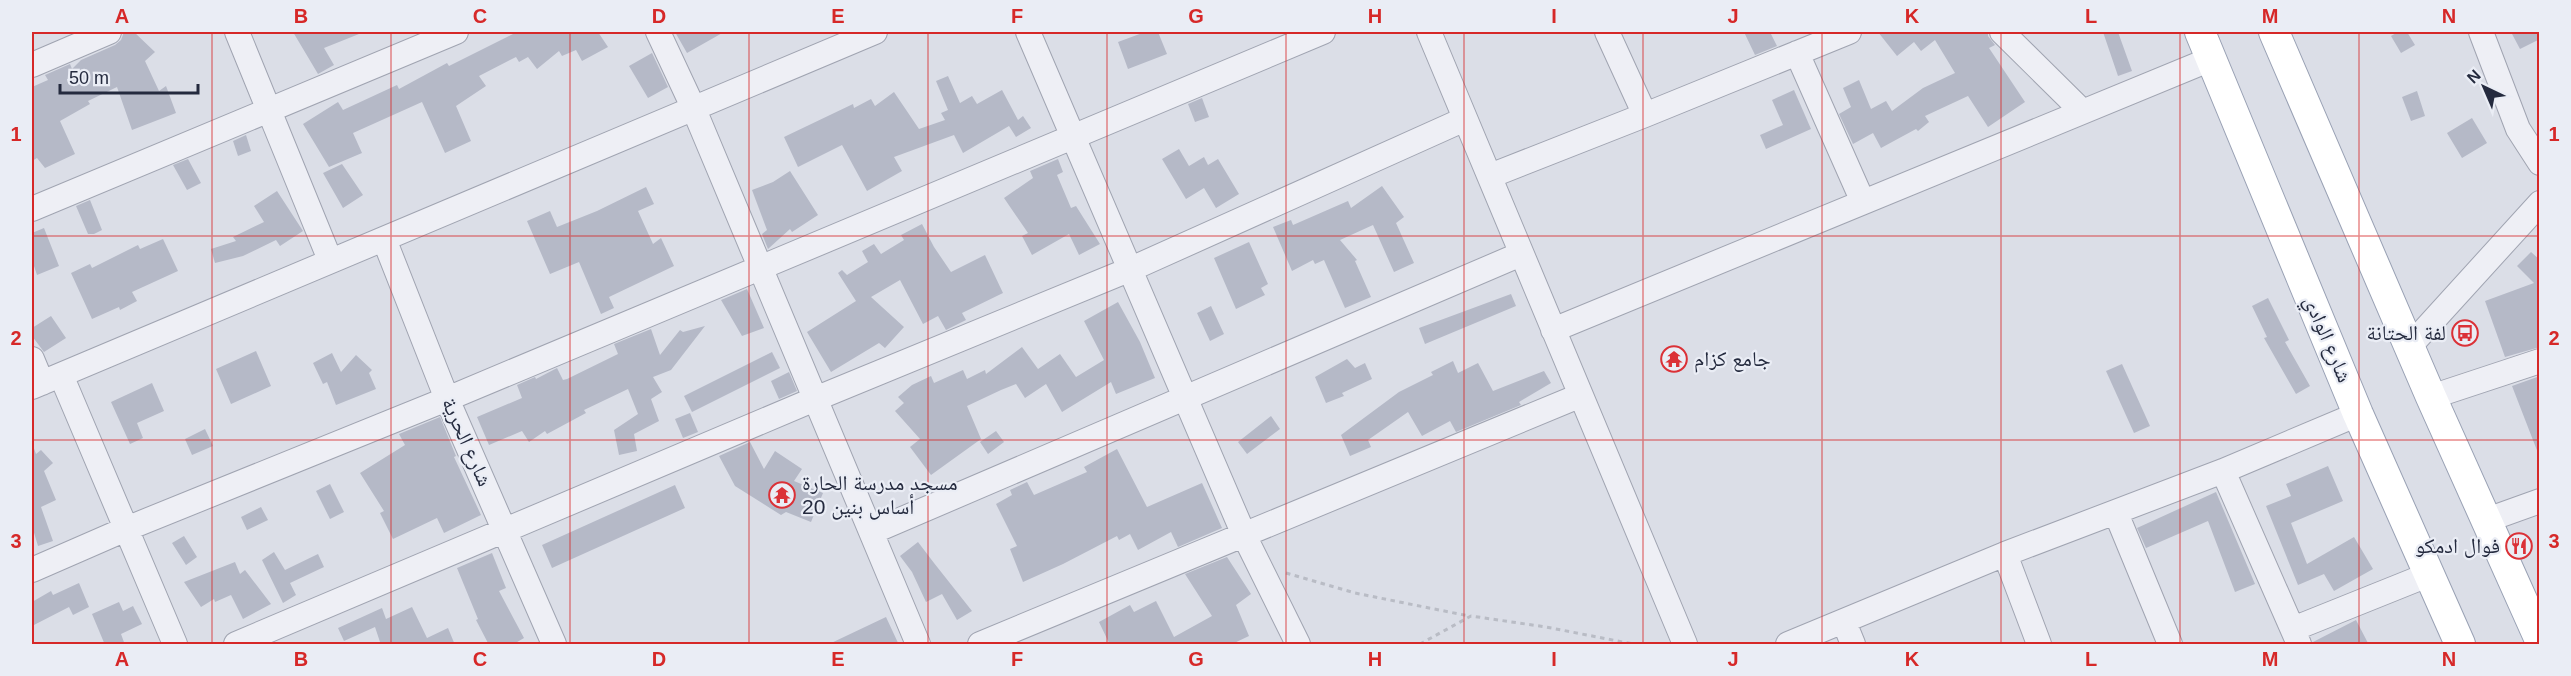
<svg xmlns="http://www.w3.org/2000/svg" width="2571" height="676" font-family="Arial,'Noto Naskh Arabic',sans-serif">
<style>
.building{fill:#b5b9c7}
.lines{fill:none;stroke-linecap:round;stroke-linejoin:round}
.minor-casing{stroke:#a0a4b1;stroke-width:26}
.major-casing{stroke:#99a1b4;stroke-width:32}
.path{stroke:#b9bcc5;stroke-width:3;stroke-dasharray:4.5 4.5;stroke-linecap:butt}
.minor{stroke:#eeeff5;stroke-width:24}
.major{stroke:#fff;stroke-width:30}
.grid{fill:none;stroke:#d62828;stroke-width:1.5;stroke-opacity:0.55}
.labels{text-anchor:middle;stroke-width:4.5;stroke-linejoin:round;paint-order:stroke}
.poi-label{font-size:21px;fill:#242a3e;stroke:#eaedf5;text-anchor:end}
.street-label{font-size:21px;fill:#242a3e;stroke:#eaedf5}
.neatline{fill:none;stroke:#d62828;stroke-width:2}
.grid-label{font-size:20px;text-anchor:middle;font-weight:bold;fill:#d62828}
</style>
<rect width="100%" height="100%" fill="#dbdee7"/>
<!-- building -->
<path class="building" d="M124 32H134L155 52 145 61 159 91 166 86 176 113 132 130 117 87 88 101 90 104 60 121 75 154 45 168 37 158 32 161V87L48 80 45 75 70 64 72 69 81 60 115 45 121 40Z
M293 32H364L324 48 334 65 318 74Z
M517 32H598L608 47 582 61 576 50 562 56 559 51 537 69 528 57 519 62 516 57 479 76 486 86 456 106 471 141 445 153 422 102 353 133 362 153 329 167 303 124 338 102 343 110 397 85 399 89 447 63 449 66Z
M675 32H724L687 53Z
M1145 32H1158L1167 54 1128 69 1118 42Z
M1744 32H1770L1777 46 1755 55Z
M1878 32H1988V36L1995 45 1989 48 2025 102 1988 127 1968 96 1925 116 1929 122 1918 131 1916 129 1881 148 1873 133 1853 144 1839 114 1851 107 1843 88 1859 80 1871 109 1886 101 1892 111 1923 88 1955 73 1935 40 1921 51 1914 42 1897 56Z
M2103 32H2118L2132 71 2118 76Z
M2398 32H2407L2415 45 2401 53 2391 36Z
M2511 32H2540V39L2520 49Z
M652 53 668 87 648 98 629 66Z
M948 76 960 103 972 96 977 104 1002 90 1018 120 1023 116 1031 128 1016 137 1009 126 963 153 954 135 894 157 902 171 867 191 842 145 798 167 784 137 853 104 854 108 871 99 875 106 894 92 919 129 945 120 941 113 948 110 936 81Z
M1794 90 1811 129 1766 149 1760 135 1783 125 1772 100Z
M2417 91 2425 116 2411 121 2402 97Z
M1202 98 1209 117 1195 122 1188 104Z
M2472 118 2487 143 2462 158 2447 133Z
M246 135 251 151 238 156 233 141Z
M1179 149 1189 166 1204 157 1208 165 1218 159 1239 194 1216 208 1204 188 1186 199 1162 159Z
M188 159 201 183 187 190 173 165Z
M1058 159 1063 172 1057 175 1071 208 1076 206 1100 244 1079 255 1069 234 1032 255 1022 236 1028 233 1004 198 1033 178 1030 171Z
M342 164 363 195 343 208 323 173Z
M790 171 818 215 792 232 790 229 768 249 762 234 767 230 752 190 773 182Z
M1382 186 1404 217 1396 223 1414 263 1394 272 1373 225 1340 240 1357 260 1355 261 1371 297 1345 308 1324 260 1315 264 1313 260 1292 271 1273 227 1291 220 1293 225 1348 201 1351 208Z
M646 187 654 204 638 211 653 244 661 238 674 266 609 297 614 308 601 314 579 262 550 274 527 221 550 211 557 227 597 211Z
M277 191 303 231 280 246 276 240 243 256 215 263 211 249 236 241 233 237 264 222 254 206Z
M90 200 102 230 94 234H88L76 206Z
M922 224 934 247 951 272 985 255 1003 293 962 313 966 320 946 330 938 316 923 324 900 280 871 297 904 327 885 348 879 343 831 372 807 332 856 301 838 273 842 270 847 275 868 262 862 251 874 244 881 254 904 240 901 235Z
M44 228 59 266 37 275 32 260V233Z
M163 239 178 271 132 292 137 301 120 310 119 307 92 319 71 273 90 264 92 268 138 245 140 249Z
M1249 242 1268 284 1261 288 1265 295 1236 309 1214 258Z
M2531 252 2540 260V347L2505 357 2485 301 2534 283 2517 266Z
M747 289 764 328 742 336 721 300Z
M1511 294 1516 306 1425 344 1419 328Z
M2268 298 2289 340 2285 342 2310 386 2296 394 2264 338 2267 337 2252 306Z
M1118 302 1140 342 1155 378 1116 394 1111 382 1062 412 1046 384 1025 398 1016 384 1001 390 967 406 981 439 931 475 910 447 920 439 895 411 904 403 898 397 912 385 931 376 934 383 963 370 967 379 985 370 986 374 1022 347 1038 369 1060 354 1076 377 1104 360 1084 321Z
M1211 306 1224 334 1210 341 1197 313Z
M51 316 66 338 44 352 32 336V328Z
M705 326 671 370 653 377 662 392 651 399 659 421 634 434 637 451 619 455 614 430 638 414 628 389 584 410 586 413 547 434 545 431 529 442 522 431 489 445 477 417 522 398 517 385 535 377 536 379 557 368 563 380 567 379 618 354 614 344 651 329 660 355 680 330 683 332Z
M256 351 271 386 231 404 216 369Z
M772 352 780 368 692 412 684 396Z
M332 353 341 372 356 355 372 370 369 373 376 389 336 405 327 382 323 384 313 363Z
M1347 359 1355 368 1365 363 1372 379 1342 393 1344 396 1326 403 1315 377Z
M1453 361 1458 373 1478 363 1493 391 1544 371 1551 383 1519 402 1521 405 1456 432 1450 421 1422 436 1408 412 1368 440 1371 447 1350 456 1341 435 1399 392 1433 375 1431 372Z
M2122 364 2150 426 2134 433 2106 371Z
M789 372 797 391 779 399 771 381Z
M2540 376V453H2538L2512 386Z
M152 383 164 411 137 423 143 438 130 444 111 402Z
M690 413 698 432 683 438 675 419Z
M1271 416 1280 429 1247 454 1238 442Z
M440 417 456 456 454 457 481 515 444 533 437 518 393 539 380 513 384 511 360 473 405 445 399 434Z
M205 429 213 446 192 455 185 439Z
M996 431 1004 442 988 454 980 442Z
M750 442 764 469 775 451 802 469 794 481 823 493 811 522 786 512 781 515 735 486 719 456Z
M32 443 36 454 41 450 53 463 44 471 56 500 41 507 53 541 38 546 32 526Z
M1117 449 1147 507 1202 483 1222 528 1178 547 1171 532 1138 550 1130 534 1119 540 1117 536 1063 564 1023 582 1010 549 1017 546 996 504 1012 495 1010 490 1027 482 1034 495 1087 472 1084 467Z
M2328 466 2343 501 2291 523 2307 564 2354 537 2373 569 2334 591 2324 574 2298 585 2266 506 2291 496 2286 484Z
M330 484 344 512 330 519 316 491Z
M675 485 685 508 552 568 542 545Z
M2216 492 2255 584 2235 592 2208 521 2146 548 2137 528Z
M261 507 268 520 247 530 241 517Z
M184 536 197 557 186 565 172 543Z
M918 542 934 563 972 611 957 620 942 594 926 602 912 572 900 556Z
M274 552 285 570 318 554 324 567 290 583 296 595 283 603 262 560Z
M492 553 506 588 499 591 524 638 512 645H489L476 620 478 619 457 568Z
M1227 557 1251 594 1236 605 1249 636 1230 645H1110L1099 622 1130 605 1134 612 1156 601 1174 637 1212 616 1185 574Z
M235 562 240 574 245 570 271 604 243 619 231 595 215 602 214 599 201 607 184 582Z
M79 583 89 607 73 615 69 607 32 626V602L51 591 53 595Z
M119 602 123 611 133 606 142 624 121 634 125 645H105L92 614Z
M412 607 427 638 448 628 455 645H381L375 627 344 641 338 628 382 608 386 619Z
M886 617 899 645H827Z
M2356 620 2369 645H2313V642Z"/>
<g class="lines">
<!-- minor casing -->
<g class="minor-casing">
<path id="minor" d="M237 32 330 260
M658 32 693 107 918 644
M1028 32 1244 535 1298 644
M1429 32 1685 644
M1607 32 1645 115
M2002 32 2082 111
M2481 32 2518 129 2540 163
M1797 53 1863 202
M32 65 109 32
M1490 176 1645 115 1849 32
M32 209 456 32
M384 239 447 399 554 644
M1553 330 2211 59
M2410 346 2540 203
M32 359 42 383
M61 375 175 644
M32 387 875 32
M2431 397 2540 361
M2223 471 2299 644
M2116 513 2170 644
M2487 520 2540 501
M872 532 1521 254
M2005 554 2039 644
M32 570 126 529 447 399 1323 32
M1844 622 1853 644
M2293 629 2430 574
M236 644 815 399 1131 269 1465 119
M980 644 1579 396
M1788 644 2005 554 2223 471 2358 414"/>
</g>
<!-- major casing -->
<g class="major-casing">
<path id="major" d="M2200 32 2358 414 2460 644
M2274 32 2431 397 2540 640"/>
</g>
<!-- path -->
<path class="path" d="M1286 573 1355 593 1469 616
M1420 644 1471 616 1546 627 1633 644"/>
<!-- minor -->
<use href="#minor" class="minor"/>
<!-- major -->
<use href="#major" class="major"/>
</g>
<!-- grid -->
<path class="grid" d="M212 32V644M391 32V644M570 32V644M749 32V644M928 32V644M1107 32V644M1286 32V644M1464 32V644M1643 32V644M1822 32V644M2001 32V644M2180 32V644M2359 32V644M32 236H2540M32 440H2540"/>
<!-- icons -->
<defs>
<g id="bus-ring" transform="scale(1.35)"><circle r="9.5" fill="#eaedf5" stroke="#db3137" stroke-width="1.5"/><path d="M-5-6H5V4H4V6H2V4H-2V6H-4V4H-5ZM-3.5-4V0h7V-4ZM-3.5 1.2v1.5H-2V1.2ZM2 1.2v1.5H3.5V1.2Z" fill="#db3137"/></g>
<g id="temple-ring" transform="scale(1.35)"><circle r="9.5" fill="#eaedf5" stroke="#db3137" stroke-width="1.5"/><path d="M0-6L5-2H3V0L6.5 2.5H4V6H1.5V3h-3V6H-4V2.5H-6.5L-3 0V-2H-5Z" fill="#db3137"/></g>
<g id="restaurant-ring" transform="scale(1.35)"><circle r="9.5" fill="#eaedf5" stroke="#db3137" stroke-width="1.5"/><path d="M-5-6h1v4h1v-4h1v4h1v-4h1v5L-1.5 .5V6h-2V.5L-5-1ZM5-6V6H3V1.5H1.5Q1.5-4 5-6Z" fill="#db3137"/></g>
</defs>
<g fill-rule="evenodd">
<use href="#bus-ring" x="2465" y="333"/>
<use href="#temple-ring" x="1674" y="359"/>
<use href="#temple-ring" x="782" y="495"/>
<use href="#restaurant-ring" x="2519" y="546"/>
</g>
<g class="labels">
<!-- poi labels -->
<g class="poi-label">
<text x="2446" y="340">لفة الحتانة</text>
<text x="1694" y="366" text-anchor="start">جامع كزام</text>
<text x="802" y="490" text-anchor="start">مسجد مدرسة الحارة<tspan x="802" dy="24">20 أساس بنين</tspan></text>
<text x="2500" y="553">فوال ادمكو</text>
</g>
<!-- street labels -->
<g class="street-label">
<text transform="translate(2328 339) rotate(67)" y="7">شارع الوادي</text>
<text transform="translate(467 442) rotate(66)" y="7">شارع الحرية</text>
</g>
</g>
<!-- border -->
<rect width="2571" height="676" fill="none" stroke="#eaedf5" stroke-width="66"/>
<!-- north arrow -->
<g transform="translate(2484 87) rotate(316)" stroke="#eaedf5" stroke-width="4.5" paint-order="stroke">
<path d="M0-4.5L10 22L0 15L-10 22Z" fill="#242a3e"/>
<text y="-9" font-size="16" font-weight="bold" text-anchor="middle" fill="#242a3e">N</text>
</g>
<!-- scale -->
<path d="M60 84v9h138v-9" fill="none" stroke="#242a3e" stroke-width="3"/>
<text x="69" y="84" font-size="18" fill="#242a3e" stroke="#eaedf5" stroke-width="4.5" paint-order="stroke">50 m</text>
<rect x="33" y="33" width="2505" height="610" class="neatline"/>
<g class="grid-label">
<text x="122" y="23">A</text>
<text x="301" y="23">B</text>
<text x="480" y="23">C</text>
<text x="659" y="23">D</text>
<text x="838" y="23">E</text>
<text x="1017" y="23">F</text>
<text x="1196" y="23">G</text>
<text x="1375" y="23">H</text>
<text x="1554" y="23">I</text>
<text x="1733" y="23">J</text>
<text x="1912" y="23">K</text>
<text x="2091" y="23">L</text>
<text x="2270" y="23">M</text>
<text x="2449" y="23">N</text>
<text x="16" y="141">1</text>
<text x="2554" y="141">1</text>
<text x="16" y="345">2</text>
<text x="2554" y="345">2</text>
<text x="16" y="548">3</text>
<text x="2554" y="548">3</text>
<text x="122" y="666">A</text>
<text x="301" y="666">B</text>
<text x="480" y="666">C</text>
<text x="659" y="666">D</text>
<text x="838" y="666">E</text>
<text x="1017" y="666">F</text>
<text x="1196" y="666">G</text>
<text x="1375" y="666">H</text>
<text x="1554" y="666">I</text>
<text x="1733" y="666">J</text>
<text x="1912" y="666">K</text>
<text x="2091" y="666">L</text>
<text x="2270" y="666">M</text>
<text x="2449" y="666">N</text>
</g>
</svg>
